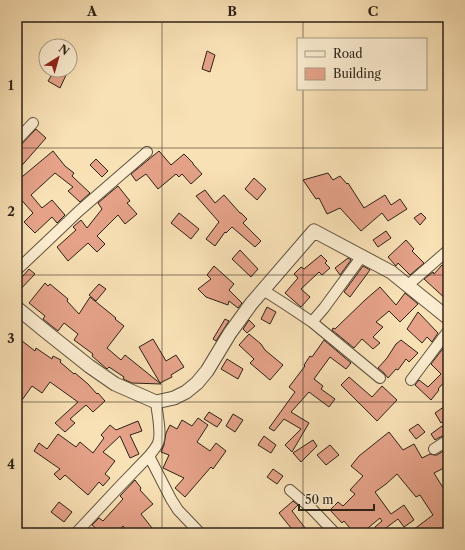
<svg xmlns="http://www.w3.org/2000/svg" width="465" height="550" font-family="'Libre Caslon Text',serif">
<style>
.building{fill:#e5a289;stroke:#2c2216}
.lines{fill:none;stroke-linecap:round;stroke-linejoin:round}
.minor-casing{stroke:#5f523e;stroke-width:12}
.tertiary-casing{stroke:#5f523e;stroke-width:15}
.minor{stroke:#fbecd0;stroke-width:10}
.tertiary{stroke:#fbecd0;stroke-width:13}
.grid{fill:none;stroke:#2c2216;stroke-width:1;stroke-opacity:0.55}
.neatline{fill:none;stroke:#2c2216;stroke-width:1.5}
.grid-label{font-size:13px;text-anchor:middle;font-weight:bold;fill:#2c2216}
</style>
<rect width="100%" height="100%" fill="#f9e1b6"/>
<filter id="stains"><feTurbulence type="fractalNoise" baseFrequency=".005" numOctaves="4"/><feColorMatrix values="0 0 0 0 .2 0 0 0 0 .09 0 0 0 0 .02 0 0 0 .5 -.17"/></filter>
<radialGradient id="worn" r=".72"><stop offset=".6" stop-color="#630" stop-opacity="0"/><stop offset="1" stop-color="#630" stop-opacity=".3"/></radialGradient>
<!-- building -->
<path class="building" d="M207 51 215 55 210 72 202 69Z
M55 70H60L67 73 60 88 48 81Z
M36 129 46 138 17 171V149Z
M53 151 65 166 74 173 72 176 90 193 80 202 68 191 73 187 55 173 31 195 42 208 52 200 65 215 57 223 52 217 35 233 24 222 33 213 17 195V181Z
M159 151 171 165 184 154 193 163V164L202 174 191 184 182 174 179 177 176 174 158 189 146 174 136 181 131 174Z
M96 159 108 171 102 177 90 165Z
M328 173 333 180 340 176 347 184 348 183 364 208 385 195 391 205 400 199 407 209 388 221 382 213 361 231 340 208 327 214 319 198 316 199 303 180Z
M254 178 266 189 257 200 245 189Z
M118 186 130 201 127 203 137 214 125 224 118 215 97 236 105 244 97 252 88 243 68 261 57 247 76 230 73 227 81 220 87 228 102 209 98 203Z
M205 190 215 203 224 195 240 213H241L247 219 243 223 261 241 255 247 232 227 226 233 225 232 215 246 206 239 219 222 196 196Z
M179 213 199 229 191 239 171 223Z
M421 213 426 218 420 225 414 218Z
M386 231 391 238 378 247 373 240Z
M406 240 414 249 412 251 424 263 410 275 398 263 396 266 388 257Z
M240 250 258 269 251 277 232 259Z
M321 255 327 261 325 263 330 268 322 275 319 272 301 289 310 297 301 307 285 293 298 278 294 274 301 267 304 269Z
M348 258 351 260 340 275 335 268Z
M442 265 448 270V301L424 279 433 272 434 274Z
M214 266 234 284 229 290 242 303 238 308 229 301 228 305 206 297 198 289 211 279 207 275Z
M363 266 370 270 350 297 344 292Z
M29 269 35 274 17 293V283Z
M45 283 48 286 50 284 68 299 67 301 79 314 90 297 116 318 115 319 124 326 107 348 121 360 125 355 161 384 132 383 123 379 124 377 109 367 107 369 92 356 93 354 74 340 78 334 64 323 58 331 43 319 45 316 29 303Z
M99 284 106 289 96 301 89 295Z
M380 287 396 305 405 293 418 304 400 322 389 311 376 322 383 327 373 337 380 343 373 349 362 339 354 348 332 330 333 328 335 329 365 300Z
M267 307 276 312 270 324 261 319Z
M418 312 438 333 432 342 427 337 422 343 407 329Z
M225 319 229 321 216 341 213 339Z
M249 320 255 326 247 333 243 329Z
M249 334 261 344 265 350 283 365 270 380 250 363 254 359 239 345Z
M17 337 35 351 36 348 52 359 53 356 61 360 60 362 74 374 75 373 88 384 97 394 98 393 105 401 93 412 86 405 70 419 75 423 65 432 55 423 78 402 50 382 42 393 32 386 17 407Z
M153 339 166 361 176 355 184 367 171 375 172 377 160 383 139 347Z
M324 340 351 363 346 369 330 357 314 379 323 386 321 389 335 399 329 407 309 392 291 412 309 423 292 452 285 445 301 429 284 419 274 431 269 428 295 392 289 387 305 366 304 365 310 356 312 357Z
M401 340 418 353 409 362 406 359 398 370 396 369 388 378 384 373 378 368 387 358 396 344Z
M448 342V382L446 380 438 389 439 390 431 400 415 385 419 380 428 387 441 374 431 364Z
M227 359 243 369 238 379 221 369Z
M349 377 372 397 382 386 397 400 377 421 341 385Z
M448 404V418L441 423 435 413Z
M209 412 222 420 217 427 204 419Z
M233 414 243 420 235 432 226 426Z
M198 418 208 425 197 442 210 451 216 443 226 451 213 469 211 467 185 497 175 488 184 478 163 468 169 455 161 452 164 445 166 433 170 425 177 429 182 420 192 426Z
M138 421 142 431 130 435 139 454 130 458 120 436 103 452 115 461 105 474 110 478 103 486 99 482 88 495 65 475 60 480 54 474 60 469 34 451 39 443 47 449 58 434 76 447 80 442 93 453 104 438 101 435 110 425 116 430Z
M418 424 425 432 416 439 409 430Z
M442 426 448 434 444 435 435 440 431 434Z
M389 432 403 450 414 444 422 458 430 454 434 455H437L448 448V459L446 457H445L448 463V466L434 473 448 496V529L443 533H409L433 515 420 495 416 497 397 474 386 484 375 492 391 514 404 505 414 520 404 527 398 519 379 533 375 527 382 521 380 518 362 533H354L344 521 342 523 330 510 338 502 343 506 355 494 350 490 363 476 351 466 359 456Z
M264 436 276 445 271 453 258 445Z
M313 440 317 446 301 462 293 453Z
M330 445 339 455 326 465 317 455Z
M273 469 283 476 277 484 267 477Z
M135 480 141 488 140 490 153 504 141 514 156 533H129L123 526 120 529 118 528 114 533H101L92 525 99 518 103 521 123 499 120 496Z
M293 501 298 505 292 511 309 533H295L279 513Z
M59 502 72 512 64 522 51 512Z"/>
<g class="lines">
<!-- minor casing -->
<g class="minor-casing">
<path id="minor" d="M17 140 33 123
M17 270 79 211 147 152
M408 285 446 252H448
M263 290 285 304 312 322 380 378
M312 322 324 308 362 256
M411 380 448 331
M156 402C157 413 162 434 158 443 156 448 152 452 149 456L171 499 178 510 200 533
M434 449 448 440
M290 490 312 509 335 533
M76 533 120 486 149 456"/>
</g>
<!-- tertiary casing -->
<g class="tertiary-casing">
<path id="tertiary" d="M17 308 45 331 89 366 115 384 156 402 174 398 186 392 197 383 207 371 230 333 251 304 314 231 391 272 448 318"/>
</g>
<!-- minor -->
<use href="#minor" class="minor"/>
<!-- tertiary -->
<use href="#tertiary" class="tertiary"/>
</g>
<!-- grid -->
<path class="grid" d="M162 17V533M303 17V39M303 89V533M17 148H448M17 275H448M17 402H448"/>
<!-- margin -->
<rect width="465" height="550" fill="none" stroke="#f9e1b6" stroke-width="44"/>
<!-- legend -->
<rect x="297" y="38" width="130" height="52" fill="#fbecd0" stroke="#a89b86"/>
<rect x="305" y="51" width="20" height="6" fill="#fbecd0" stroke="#a89b86"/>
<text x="333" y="58" font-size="12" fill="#2c2216">Road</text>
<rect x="305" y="68" width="20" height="12" fill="#e5a289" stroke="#a89b86"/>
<text x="333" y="78" font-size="12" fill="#2c2216">Building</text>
<!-- north arrow -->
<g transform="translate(58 58) rotate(37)"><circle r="19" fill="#fbecd0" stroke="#a89b86"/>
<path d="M0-3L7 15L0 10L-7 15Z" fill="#8f2418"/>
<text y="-6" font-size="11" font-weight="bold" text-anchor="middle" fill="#2c2216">N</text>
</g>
<!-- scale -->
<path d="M299 504v6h75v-6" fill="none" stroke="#2c2216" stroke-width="2"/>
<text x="305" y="504" font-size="12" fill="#2c2216" stroke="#fbecd0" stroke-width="3" paint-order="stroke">50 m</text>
<rect x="22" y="22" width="421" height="506" class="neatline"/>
<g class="grid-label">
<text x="92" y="16">A</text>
<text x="232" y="16">B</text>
<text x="373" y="16">C</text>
<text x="11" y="90">1</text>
<text x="11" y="216">2</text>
<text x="11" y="343">3</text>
<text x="11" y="469">4</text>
</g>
<rect width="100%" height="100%" filter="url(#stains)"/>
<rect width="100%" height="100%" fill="url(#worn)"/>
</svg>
